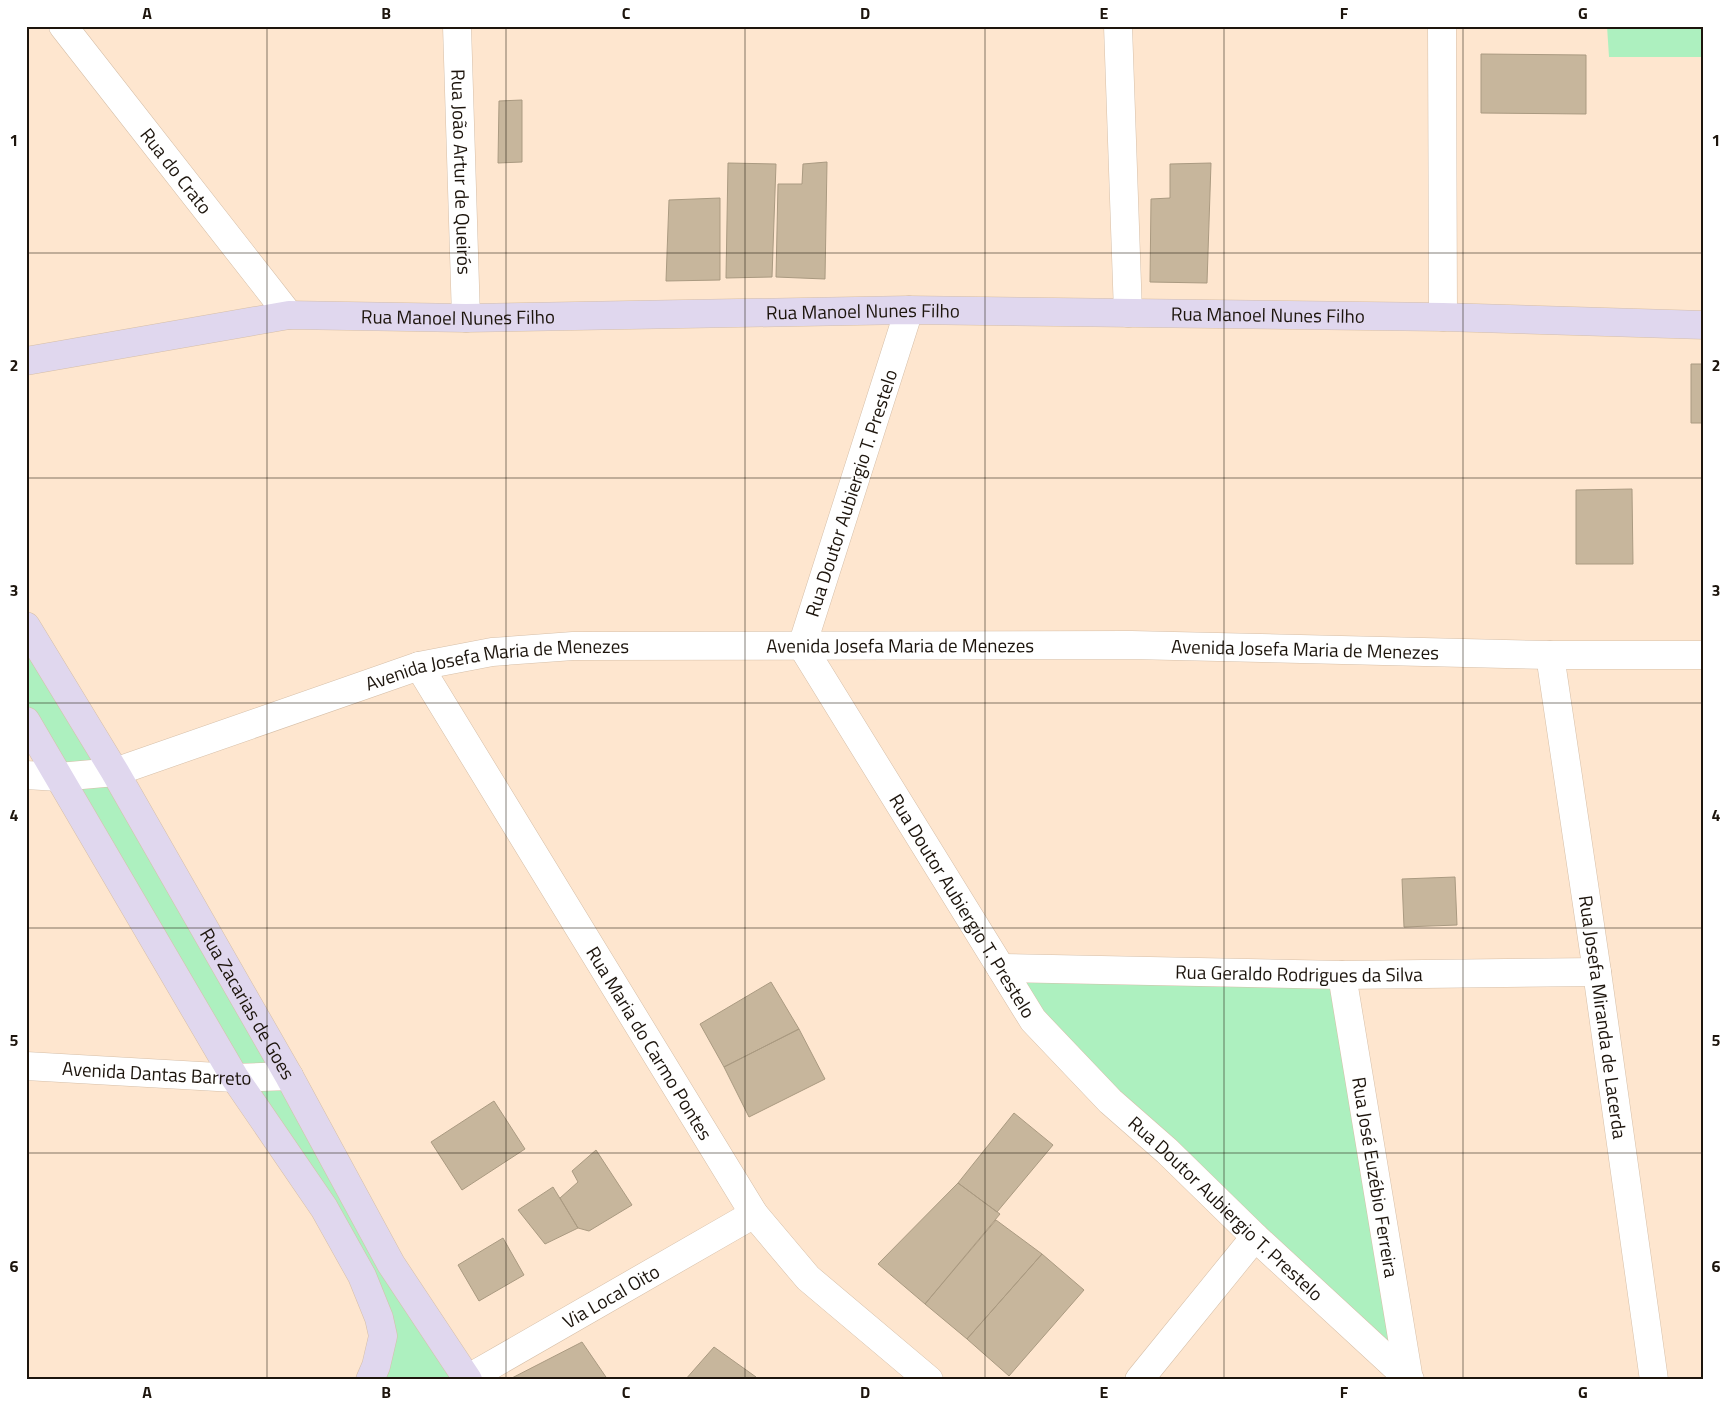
<svg xmlns="http://www.w3.org/2000/svg" width="1730" height="1406" font-family="'Titillium Web',sans-serif">
<style>
.green{fill:#adf0bf}
.building{fill:#c7b69c;stroke:#aa9a81}
.lines{fill:none;stroke-linecap:round;stroke-linejoin:round}
.street-casing{stroke:#d6bfa8;stroke-width:29}
.secondary-casing{stroke:#d6bfa8;stroke-width:29}
.street{stroke:#fff;stroke-width:28}
.secondary{stroke:#e0d7ee;stroke-width:28}
.grid{fill:none;stroke:#1d150d;stroke-width:1;stroke-opacity:0.55}
.labels{text-anchor:middle;stroke-width:4;stroke-linejoin:round;paint-order:stroke}
.street-label{font-size:19px;fill:#1d150d;stroke:#fff}
.neatline{fill:none;stroke:#1d150d;stroke-width:2}
.grid-label{font-size:16px;text-anchor:middle;font-weight:bold;fill:#1d150d}
</style>
<rect width="100%" height="100%" fill="#fee6cf"/>
<!-- green -->
<path class="green" d="M1607 26H1704V57H1609Z
M26 627 468 1380H351L356 1377 373 1351 376 1318 26 722Z
M1020 979 1332 987 1399 1359 1041 1017Z"/>
<!-- building -->
<path class="building" d="M1481 54 1586 55V114L1481 113Z
M522 100V162L498 163 499 101Z
M827 162 825 279 776 277 778 184H802L803 164Z
M728 163 776 164 772 277 726 278Z
M1211 163 1207 283 1150 282 1151 199 1170 198V164Z
M720 198V280L666 281 669 200Z
M1691 364H1704V423H1691Z
M1632 489 1633 564H1576V490Z
M1455 877 1457 925 1404 927 1402 879Z
M771 982 799 1029 724 1067 700 1024Z
M799 1029 825 1079 749 1117 724 1067Z
M494 1101 525 1149 462 1190 431 1142Z
M1014 1113 1053 1145 997 1212 958 1183Z
M596 1150 632 1205 589 1231 578 1228 560 1198 578 1182 572 1171Z
M958 1183 1000 1214 925 1304 878 1264Z
M553 1187 578 1228 545 1244 518 1210Z
M996 1220 1042 1254 967 1339 925 1304Z
M503 1238 524 1275 479 1301 458 1265Z
M1042 1254 1084 1290 1009 1376 967 1339Z
M582 1342 608 1380H508Z
M714 1347 756 1377 754 1380H685Z"/>
<g class="lines">
<!-- street casing -->
<g class="street-casing">
<g id="street">
<path id="s1" d="M63 26 289 315"/>
<path id="s2" d="M457 26 466 318"/>
<path d="M1118 26 1128 313"/>
<path d="M1442 26 1443 317"/>
<path id="s3" d="M909 310 802 646 1033 1020 1110 1101 1167 1151 1255 1237 1410 1380"/>
<path id="s4" d="M1550 655 1597 972 1654 1380"/>
<path id="s5" d="M419 666 754 1214 808 1278 929 1380"/>
<path id="s6" d="M26 775 59 777 115 772 419 666 492 652 573 646 1131 645 1550 655H1704"/>
<path id="s7" d="M1001 968 1342 975 1597 972"/>
<path id="s8" d="M1342 975 1409 1380"/>
<path id="s9" d="M26 1066 235 1078 289 1076"/>
<path id="s10" d="M467 1379 754 1214"/>
<path d="M1139 1380 1255 1237"/>
</g>
</g>
<!-- secondary casing -->
<g class="secondary-casing">
<g id="secondary">
<path id="s11" d="M26 361 289 315 466 318 909 310 1443 317 1704 325"/>
<path id="s12" d="M26 626 115 772 289 1076 391 1264 468 1380"/>
<path d="M26 721 235 1078 324 1208 362 1276 379 1318 383 1336 376 1366 370 1380"/>
</g>
</g>
<!-- street -->
<use href="#street" class="street"/>
<!-- secondary -->
<use href="#secondary" class="secondary"/>
</g>
<!-- grid -->
<path class="grid" d="M267 26V1380M506 26V1380M745 26V1380M985 26V1380M1224 26V1380M1463 26V1380M26 253H1704M26 478H1704M26 703H1704M26 928H1704M26 1153H1704"/>
<g class="labels">
<!-- street labels -->
<g class="street-label">
<text dy="7" stroke="none"><textPath href="#s1" startOffset="184">Rua do Crato</textPath></text>
<text dy="7" stroke="none"><textPath href="#s2" startOffset="146">Rua João Artur de Queirós</textPath></text>
<text dy="7" stroke="none"><textPath href="#s11" startOffset="841">Rua Manoel Nunes Filho</textPath></text>
<text dy="7" stroke="none"><textPath href="#s11" startOffset="1246">Rua Manoel Nunes Filho</textPath></text>
<text dy="7" stroke="none"><textPath href="#s11" startOffset="436">Rua Manoel Nunes Filho</textPath></text>
<text transform="translate(851 493) rotate(-72)" y="7">Rua Doutor Aubiergio T. Prestelo</text>
<text dy="7" stroke="none"><textPath href="#s6" startOffset="894">Avenida Josefa Maria de Menezes</textPath></text>
<text dy="7" stroke="none"><textPath href="#s6" startOffset="1299">Avenida Josefa Maria de Menezes</textPath></text>
<text dy="7" stroke="none"><textPath href="#s6" startOffset="489">Avenida Josefa Maria de Menezes</textPath></text>
<text dy="7" stroke="none"><textPath href="#s3" startOffset="658">Rua Doutor Aubiergio T. Prestelo</textPath></text>
<text dy="7" stroke="none"><textPath href="#s7" startOffset="298">Rua Geraldo Rodrigues da Silva</textPath></text>
<text dy="7" stroke="none"><textPath href="#s12" startOffset="438">Rua Zacarias de Goes</textPath></text>
<text dy="7" stroke="none"><textPath href="#s4" startOffset="366">Rua Josefa Miranda de Lacerda</textPath></text>
<text dy="7" stroke="none"><textPath href="#s5" startOffset="442">Rua Maria do Carmo Pontes</textPath></text>
<text dy="7" stroke="none"><textPath href="#s9" startOffset="131">Avenida Dantas Barreto</textPath></text>
<text dy="7" stroke="none"><textPath href="#s8" startOffset="205">Rua José Euzébio Ferreira</textPath></text>
<text dy="7" stroke="none"><textPath href="#s3" startOffset="1062">Rua Doutor Aubiergio T. Prestelo</textPath></text>
<text dy="7" stroke="none"><textPath href="#s10" startOffset="166">Via Local Oito</textPath></text>
</g>
</g>
<!-- border -->
<rect width="1730" height="1406" fill="none" stroke="#ffffff" stroke-width="55"/>
<rect x="28" y="28" width="1674" height="1350" class="neatline"/>
<g class="grid-label">
<text x="147" y="19">A</text>
<text x="386" y="19">B</text>
<text x="626" y="19">C</text>
<text x="865" y="19">D</text>
<text x="1104" y="19">E</text>
<text x="1344" y="19">F</text>
<text x="1583" y="19">G</text>
<text x="14" y="146">1</text>
<text x="1716" y="146">1</text>
<text x="14" y="371">2</text>
<text x="1716" y="371">2</text>
<text x="14" y="596">3</text>
<text x="1716" y="596">3</text>
<text x="14" y="821">4</text>
<text x="1716" y="821">4</text>
<text x="14" y="1046">5</text>
<text x="1716" y="1046">5</text>
<text x="14" y="1272">6</text>
<text x="1716" y="1272">6</text>
<text x="147" y="1398">A</text>
<text x="386" y="1398">B</text>
<text x="626" y="1398">C</text>
<text x="865" y="1398">D</text>
<text x="1104" y="1398">E</text>
<text x="1344" y="1398">F</text>
<text x="1583" y="1398">G</text>
</g>
</svg>
